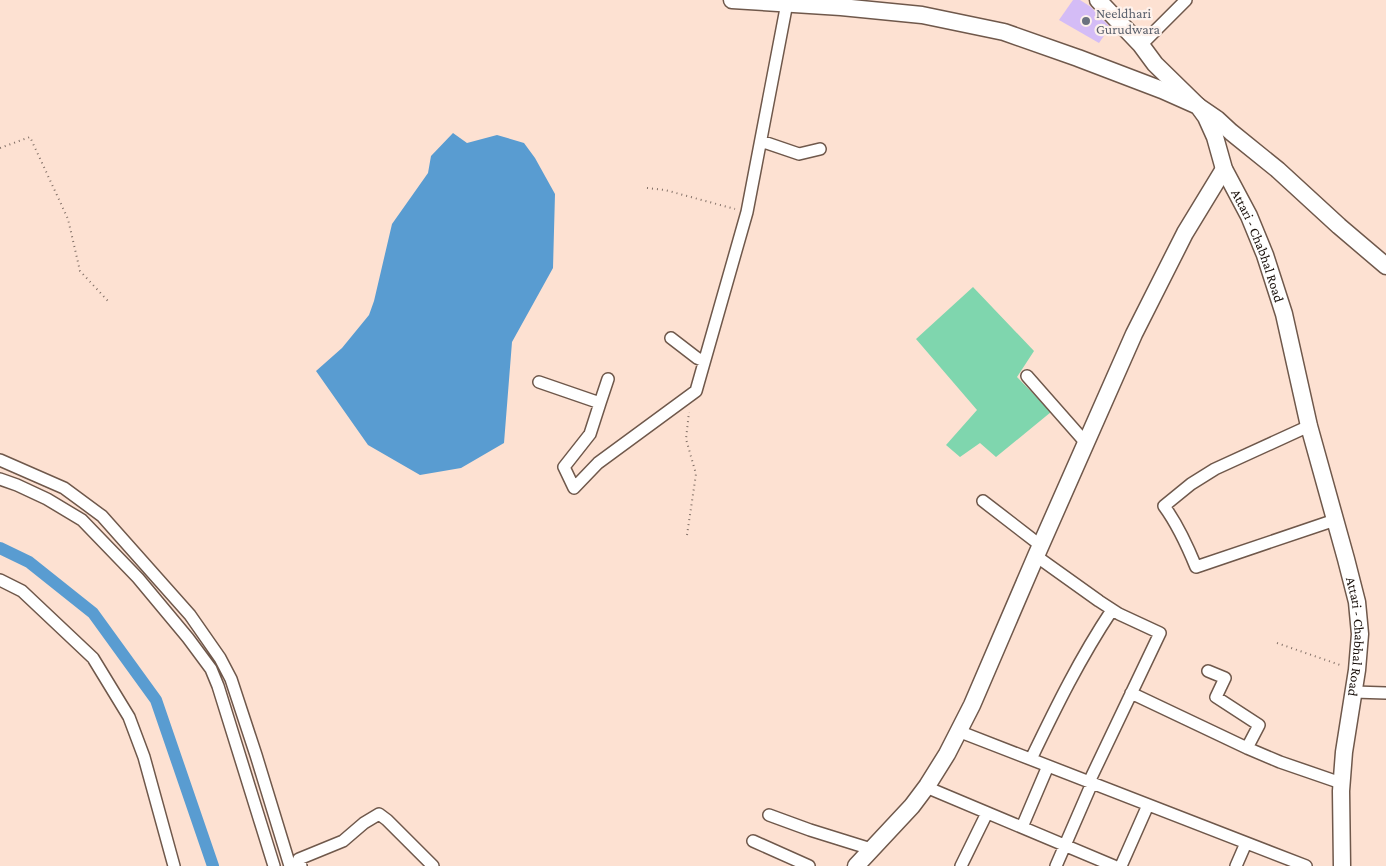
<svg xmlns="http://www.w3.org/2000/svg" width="1386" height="866" font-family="'Crimson Pro',serif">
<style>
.green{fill:#7fd6ae}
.water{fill:#599cd1}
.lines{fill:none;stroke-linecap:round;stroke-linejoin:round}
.canal{stroke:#599cd1;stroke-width:12}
.building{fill:#d4bcf6}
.street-casing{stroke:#6f584b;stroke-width:14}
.secondary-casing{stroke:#6f584b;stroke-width:19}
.path{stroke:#827067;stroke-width:2;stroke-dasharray:1 4;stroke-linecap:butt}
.street{stroke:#fff;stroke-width:11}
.secondary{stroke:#fff;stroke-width:16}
.worship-dot{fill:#6b7280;stroke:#fef2ec;stroke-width:2}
.labels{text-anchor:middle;stroke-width:4.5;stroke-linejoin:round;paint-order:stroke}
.worship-label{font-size:14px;fill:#5b616d;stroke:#fef2ec;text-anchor:start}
.street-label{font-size:14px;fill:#1a110c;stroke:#fef2ec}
</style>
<rect width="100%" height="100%" fill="#fde1d2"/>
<!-- green -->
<path class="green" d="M973 287 1034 351 1017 377 1051 412 996 457 980 443 960 457 946 445 977 410 916 339Z"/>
<!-- water -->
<path class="water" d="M453 133 467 143 497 135 524 143 535 158 555 194 553 268 512 342 504 443 461 468 420 475 368 445 316 371 342 348 369 315 374 301 392 224 428 173 431 156Z"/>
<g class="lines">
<!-- canal -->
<path class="canal" d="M0 548 29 562 93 613 156 700 213 866"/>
</g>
<!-- building -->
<path class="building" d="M1073 0H1080L1091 7 1110 27 1099 43 1059 20Z"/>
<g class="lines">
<!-- street casing -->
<g class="street-casing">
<path id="street" d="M1141 45 1186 0
M761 141 799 154 820 149
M671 338 697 358 704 361
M1027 376 1086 443
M539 382 600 403 590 434 564 467 574 488 598 463 696 391 747 212 787 3
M600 403 608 379
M1309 426 1215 469 1191 484 1164 506C1178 525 1187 545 1196 567L1335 520
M0 460 64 488 102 516 190 615 220 658 231 679 256 755 290 866
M0 479 17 485 47 499 82 520 138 578 188 638 211 669 218 686 274 866
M983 501 1040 545
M1036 556 1099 601 1119 614 1160 633 1089 782
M0 580 22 591 93 658 129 717 144 757 174 866
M1208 671 1225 678 1216 697 1259 725 1247 748
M1354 692 1386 693
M1131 693 1247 748 1280 762 1341 783
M958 731 1306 866
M1031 759C1056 707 1080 658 1112 610
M926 787 1114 866
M769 815 810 830 871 849
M1022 827 1048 766
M753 841 809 866
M301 866 299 859 343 841 364 823 379 814 387 820 433 866
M961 866 987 813
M1056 866 1092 783
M1121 866 1148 805
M1236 866 1246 843"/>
</g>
<!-- secondary casing -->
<g class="secondary-casing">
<g id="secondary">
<path id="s1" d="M732 0 841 7 922 15 1004 32 1078 58 1162 90 1198 106 1206 117 1215 137 1224 169 1249 216 1265 255 1284 314 1309 426 1346 559 1357 602 1360 634 1357 670 1344 752 1341 791 1342 866"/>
<path d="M1098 0 1141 45 1155 64 1198 106 1217 119 1231 132 1278 170 1339 226 1386 266"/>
<path d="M856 866 912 806 927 786 947 754 972 705 1036 556 1134 334 1185 233 1224 169"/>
</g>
</g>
<!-- path -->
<path class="path" d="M0 148 30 137 68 219 80 271 108 301
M647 188 665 190 735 209
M687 535 696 474 686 439 689 412
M1277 643 1343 666"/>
<!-- street -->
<use href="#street" class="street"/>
<!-- secondary -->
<use href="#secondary" class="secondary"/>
</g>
<!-- markers -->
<circle class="worship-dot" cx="1086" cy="21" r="5"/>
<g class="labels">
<!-- worship labels -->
<g class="worship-label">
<text x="1096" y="18">Neeldhari<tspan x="1096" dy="16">Gurudwara</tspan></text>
</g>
<!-- street labels -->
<g class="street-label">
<text dy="5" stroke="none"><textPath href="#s1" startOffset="635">Attari - Chabhal Road</textPath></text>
<text dy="5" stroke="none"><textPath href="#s1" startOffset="1040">Attari - Chabhal Road</textPath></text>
</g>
</g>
</svg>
